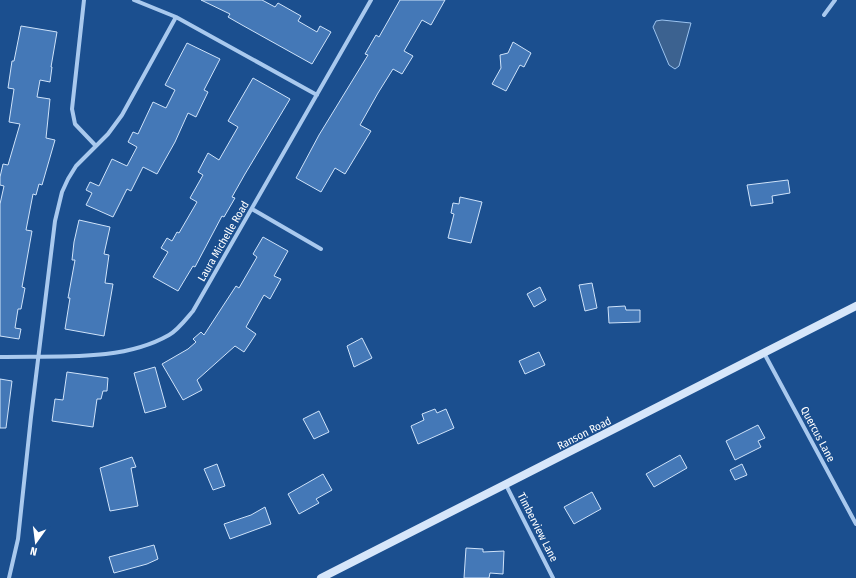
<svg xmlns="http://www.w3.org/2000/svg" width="856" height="578" font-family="'Fira Sans Condensed',sans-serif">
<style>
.water{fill:#3c6290;stroke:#9cc4f0}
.building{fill:#4478b7;stroke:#cfe3fa}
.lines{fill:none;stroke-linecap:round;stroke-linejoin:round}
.street{stroke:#a9c9ee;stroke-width:4}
.secondary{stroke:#d6e6fa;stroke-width:8}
.labels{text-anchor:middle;stroke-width:3;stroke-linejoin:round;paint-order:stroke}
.street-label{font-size:11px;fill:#fff;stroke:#1b4f8f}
</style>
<rect width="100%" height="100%" fill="#1b4f8f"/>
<!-- water -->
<path class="water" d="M662 20 691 23 679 66 675 69 669 65 653 27 656 21Z"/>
<!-- building -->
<path class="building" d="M201 0H262L275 7 278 3 301 16 298 21 317 32 320 26 331 32 312 64 242 25 228 17 230 14Z
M400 0H445L431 25 422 20 404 51 413 56 402 74 393 69 378 93 360 125 371 131 345 174 335 168 321 192 296 178 319 135 368 55 365 54 376 35 379 37Z
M21 26 57 32 51 67H52L50 82 40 80 37 97 50 99 46 138 55 140 42 185 39 184 36 195 33 194 26 230 32 231 22 287 25 288 21 309H18L15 328 21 329 19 339 0 336V204L4 186 0 185V177L3 164 8 165 20 124 9 122 14 89 8 88 12 61H14Z
M513 42 531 53 524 67 520 65 506 91 492 84 501 68 500 55 508 53Z
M187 43 220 59 204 90 208 92 196 117 188 113 175 142 157 174 143 167 131 191 127 189 113 217 86 205 92 193 86 190 90 182 99 186 112 159 127 166 137 147 128 142 133 132 138 134 153 102 166 108 175 90 165 85Z
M253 78 290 99 245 174 232 197 235 198 224 217 222 216 195 267 193 266 178 291 153 277 168 252 161 248 167 238 172 241 177 232 179 233 197 202 190 198 203 175 198 172 208 153 219 160 238 127 228 121Z
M788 180 790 193 772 196 773 203 751 206 747 185Z
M460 197 482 202 471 243 448 238 454 214 451 213 453 203 459 204Z
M79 220 110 227 104 254 109 255 105 283 113 284 104 336 65 329 70 298H68L75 260H72L74 242Z
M263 237 288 251 274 276 281 279 270 299 264 295 246 327 256 334 244 352 235 346 197 380 202 390 183 400 162 364 188 349 196 342 193 339 201 332 204 335 236 286 239 288 257 257 253 254Z
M592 283 597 308 585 311 579 285Z
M540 287 546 300 534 307 527 294Z
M625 306 626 310H640V322L609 323 608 307Z
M362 338 372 358 354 367 347 346Z
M539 352 545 365 525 374 519 361Z
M155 367 166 407 145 413 134 373Z
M67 372 108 378 107 391H103L101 399H97L93 427 52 421 55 399 63 400Z
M0 379 12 381 6 428H0Z
M435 409 437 413 446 409 454 428 418 444 411 426 424 420 422 414Z
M319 411 329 432 314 439 303 419Z
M758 425 765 438 758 441 761 447 735 460 726 441Z
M680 455 687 468 654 487 646 474Z
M132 457 136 467 131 468 138 506 110 511 100 468Z
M217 464 225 486 213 490 204 469Z
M742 464 747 475 735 480 730 470Z
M323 474 332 490 316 499 319 503 299 514 288 494Z
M592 492 601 509 574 524 564 507Z
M265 507 271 524 230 539 224 524 251 515Z
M154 545 158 559 147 564 114 573 109 557Z
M466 548 483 549V552L504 551 503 574 490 573 489 578H464Z"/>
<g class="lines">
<!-- street -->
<path class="street" d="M84 0 72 109 75 124 95 145
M134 0 176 17
M824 15 835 0
M252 209 321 249
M764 353 856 524
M0 357C55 355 120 363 169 335 178 330 186 319 193 311L371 0
M506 485 553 578
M9 578 18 539 31 417 55 221 62 192 68 179 76 166 108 134 122 115 176 17 317 95"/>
<!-- secondary -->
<path class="secondary" d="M321 578 856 306"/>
</g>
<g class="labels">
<!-- street labels -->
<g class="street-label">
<text transform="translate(223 241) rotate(-60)" y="4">Laura Michelle Road</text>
<text transform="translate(584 433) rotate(-27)" y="4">Ranson Road</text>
<text transform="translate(818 434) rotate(62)" y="4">Quercus Lane</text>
<text transform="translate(538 527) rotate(63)" y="4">Timberview Lane</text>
</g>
</g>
<!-- north arrow -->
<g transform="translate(36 542) rotate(194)" stroke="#1b4f8f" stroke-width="3" paint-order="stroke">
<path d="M0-3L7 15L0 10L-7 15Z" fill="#ffffff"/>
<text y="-6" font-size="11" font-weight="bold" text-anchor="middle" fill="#ffffff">N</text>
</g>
</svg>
